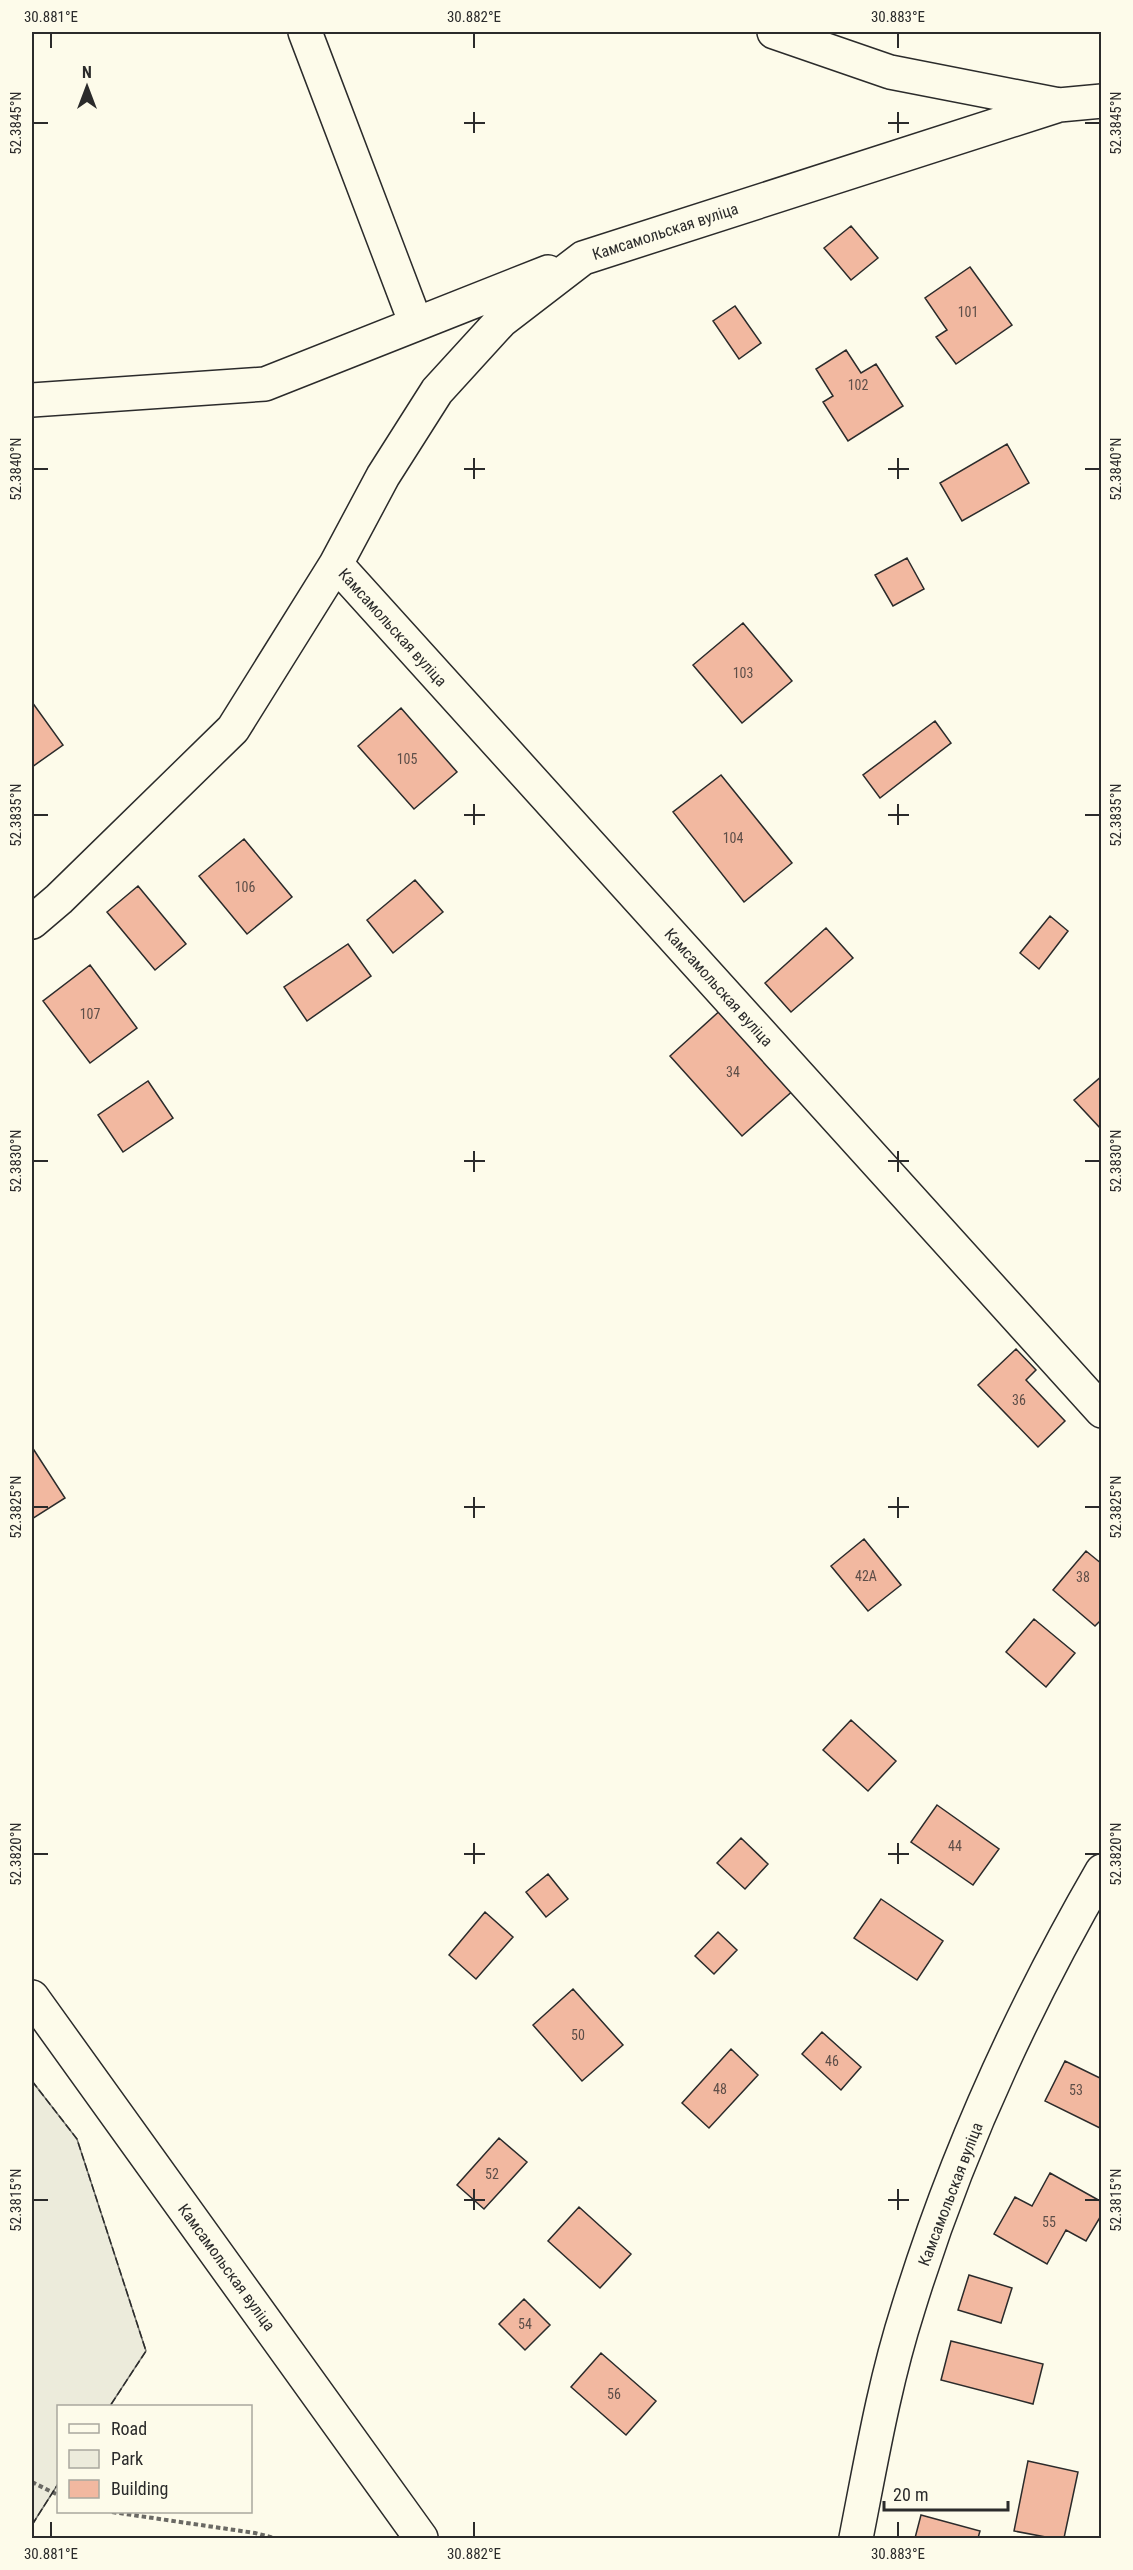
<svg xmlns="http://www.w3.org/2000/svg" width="1133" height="2570" font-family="'Roboto Condensed',sans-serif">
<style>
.green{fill:#ecebdb;stroke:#74746e;stroke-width:1.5}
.building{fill:#f2b8a0;stroke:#2b2b2b;stroke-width:1.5}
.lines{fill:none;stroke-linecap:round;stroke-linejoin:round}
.minor-casing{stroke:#2b2b2b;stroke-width:36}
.path{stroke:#6a6964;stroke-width:4;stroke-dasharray:4.5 3;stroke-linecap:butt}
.minor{stroke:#fdfbea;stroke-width:33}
.fence{stroke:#2b2b2b;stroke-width:1.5;stroke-dasharray:8 3;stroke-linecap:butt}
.ticks{fill:none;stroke:#2b2b2b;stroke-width:2}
.labels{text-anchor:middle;stroke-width:4.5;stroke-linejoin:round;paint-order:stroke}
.number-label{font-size:14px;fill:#5d4e48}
.street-label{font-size:16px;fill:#2b2b2b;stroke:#fdfbea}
.neatline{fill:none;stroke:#2b2b2b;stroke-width:2}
.ticks-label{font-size:15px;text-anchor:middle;fill:#2b2b2b}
</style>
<rect width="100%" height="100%" fill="#fdfbea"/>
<!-- green -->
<path class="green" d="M32 2081 77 2139 146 2351 110 2406H58V2484L32 2525Z"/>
<!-- building -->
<path class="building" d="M851 226 878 258 851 280 824 248Z
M970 267 1012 325 956 364 936 337 947 330 925 298Z
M735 306 761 343 739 359 713 321Z
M846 350 861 373 876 364 903 406 848 441 823 402 833 396 816 369Z
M1007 444 1029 483 962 521 940 483Z
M907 558 924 589 893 606 875 575Z
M743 623 792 681 742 723 693 665Z
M32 702 63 745 32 767Z
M401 708 457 772 414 809 358 746Z
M935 721 951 743 880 798 863 775Z
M721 775 792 863 744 902 673 812Z
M244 839 292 897 247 934 199 876Z
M415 880 443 912 393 953 367 920Z
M138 886 186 944 155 970 107 912Z
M1050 916 1068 931 1039 969 1020 953Z
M826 928 853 958 791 1012 765 983Z
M348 944 371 976 307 1021 284 987Z
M90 965 137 1028 90 1063 43 1001Z
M724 1007 796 1088 742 1136 670 1056Z
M1102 1076V1130L1074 1100Z
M148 1081 173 1118 123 1152 98 1115Z
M1016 1349 1036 1370 1026 1380 1065 1421 1038 1447 978 1385Z
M32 1447 65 1498 32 1519Z
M864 1539 901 1585 868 1611 831 1566Z
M1086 1551 1102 1564V1619L1095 1626 1053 1590Z
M1034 1619 1075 1653 1046 1687 1006 1652Z
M851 1720 896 1761 868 1791 823 1750Z
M937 1805 999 1849 973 1885 911 1842Z
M741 1838 768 1864 745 1889 717 1863Z
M548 1874 568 1899 546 1917 526 1892Z
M881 1899 943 1941 917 1980 854 1938Z
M485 1912 513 1937 476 1979 449 1955Z
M718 1932 737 1950 714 1974 695 1956Z
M573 1989 623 2045 582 2081 533 2025Z
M822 2032 861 2067 841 2090 802 2054Z
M731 2049 758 2075 709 2128 682 2103Z
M1065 2061 1102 2079V2129L1045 2101Z
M499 2138 527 2162 484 2209 457 2185Z
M1050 2173 1102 2202V2214L1086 2241 1066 2230 1047 2264 994 2234 1015 2197 1032 2206Z
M579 2207 631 2254 600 2288 548 2241Z
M969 2275 1012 2288 1001 2323 958 2310Z
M524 2299 550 2325 525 2350 499 2324Z
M951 2341 1043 2364 1033 2404 941 2380Z
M601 2353 656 2401 626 2435 571 2387Z
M1028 2461 1078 2472 1064 2538H1051L1014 2531Z
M921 2515 980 2531 978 2538H915Z"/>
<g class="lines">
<!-- minor casing -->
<g class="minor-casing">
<path id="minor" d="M305 32 416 324
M774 32 890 72 1059 105 1102 101
M32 400 265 384 548 272
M336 564 1102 1411
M32 922 59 899 233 729 336 564 383 476 437 391 501 321 583 258 1059 105
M32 1997 421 2538
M856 2538C871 2462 884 2384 908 2309 955 2156 1022 2009 1102 1871"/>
</g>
<!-- path -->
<path class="path" d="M32 2482 58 2495
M112 2512 255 2533 274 2538"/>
<!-- minor -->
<use href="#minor" class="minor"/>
<!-- fence -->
<path class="fence" d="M32 2081 77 2139 146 2351 110 2406
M32 2525 58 2484"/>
</g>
<!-- ticks -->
<path class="ticks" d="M51 33V48M474 33V48M898 33V48M474 112V133M898 112V133M33 123H48M464 123H485M888 123H909M1085 123H1100M474 458V479M898 458V479M33 469H48M464 469H485M888 469H909M1085 469H1100M474 804V825M898 804V825M33 815H48M464 815H485M888 815H909M1085 815H1100M474 1151V1172M898 1151V1172M33 1161H48M464 1161H485M888 1161H909M1085 1161H1100M474 1497V1518M898 1497V1518M33 1507H48M464 1507H485M888 1507H909M1085 1507H1100M474 1843V1864M898 1843V1864M33 1854H48M464 1854H485M888 1854H909M1085 1854H1100M474 2189V2210M898 2189V2210M33 2200H48M464 2200H485M888 2200H909M1085 2200H1100M51 2522V2537M474 2522V2537M898 2522V2537"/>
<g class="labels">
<!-- number labels -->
<g class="number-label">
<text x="968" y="317">101</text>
<text x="858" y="390">102</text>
<text x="743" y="678">103</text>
<text x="407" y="764">105</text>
<text x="733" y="843">104</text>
<text x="245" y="892">106</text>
<text x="90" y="1019">107</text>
<text x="733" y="1077">34</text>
<text x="1019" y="1405">36</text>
<text x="866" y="1581">42А</text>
<text x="1083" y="1582">38</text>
<text x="955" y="1851">44</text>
<text x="578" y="2040">50</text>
<text x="832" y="2066">46</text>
<text x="720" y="2094">48</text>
<text x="1076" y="2095">53</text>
<text x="492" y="2179">52</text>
<text x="1049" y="2227">55</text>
<text x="525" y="2329">54</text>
<text x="614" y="2399">56</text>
</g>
<!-- street labels -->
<g class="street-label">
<text transform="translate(665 231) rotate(-18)" y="6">Камсамольская вуліца</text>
<text transform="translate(393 627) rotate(48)" y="6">Камсамольская вуліца</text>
<text transform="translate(719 987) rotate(48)" y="6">Камсамольская вуліца</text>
<text transform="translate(950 2194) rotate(-69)" y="6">Камсамольская вуліца</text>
<text transform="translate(227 2267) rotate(54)" y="6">Камсамольская вуліца</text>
</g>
</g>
<!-- border -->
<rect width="1133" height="2570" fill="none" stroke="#fdfbea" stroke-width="66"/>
<!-- legend -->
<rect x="57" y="2405" width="195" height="108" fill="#fdfbea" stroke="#a9a89e" stroke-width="1.5"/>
<rect x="69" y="2424" width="30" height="9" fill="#fdfbea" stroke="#a9a89e" stroke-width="1.5"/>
<text x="111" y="2435" font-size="18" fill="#2b2b2b">Road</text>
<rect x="69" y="2450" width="30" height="18" fill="#ecebdb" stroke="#a9a89e" stroke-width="1.5"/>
<text x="111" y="2465" font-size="18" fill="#2b2b2b">Park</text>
<rect x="69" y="2480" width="30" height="18" fill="#f2b8a0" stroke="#a9a89e" stroke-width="1.5"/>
<text x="111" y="2495" font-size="18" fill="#2b2b2b">Building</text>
<!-- north arrow -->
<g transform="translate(87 87)" stroke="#fdfbea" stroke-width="4.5" paint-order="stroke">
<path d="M0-4.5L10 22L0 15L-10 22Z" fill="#2b2b2b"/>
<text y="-9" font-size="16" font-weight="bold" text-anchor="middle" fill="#2b2b2b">N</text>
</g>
<!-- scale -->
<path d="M884 2501v9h124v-9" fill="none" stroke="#2b2b2b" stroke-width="3"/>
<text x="893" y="2501" font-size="18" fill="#2b2b2b" stroke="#fdfbea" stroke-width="4.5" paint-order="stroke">20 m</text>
<rect x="33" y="33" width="1067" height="2504" class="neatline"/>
<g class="ticks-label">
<text x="51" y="22">30.881°E</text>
<text x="474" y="22">30.882°E</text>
<text x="898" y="22">30.883°E</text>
<text transform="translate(16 123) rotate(-90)" y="5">52.3845°N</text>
<text transform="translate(1116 123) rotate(-90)" y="5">52.3845°N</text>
<text transform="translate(16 469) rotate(-90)" y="5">52.3840°N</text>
<text transform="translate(1116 469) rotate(-90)" y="5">52.3840°N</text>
<text transform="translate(16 815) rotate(-90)" y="5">52.3835°N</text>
<text transform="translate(1116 815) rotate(-90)" y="5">52.3835°N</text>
<text transform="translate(16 1161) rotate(-90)" y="5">52.3830°N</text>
<text transform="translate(1116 1161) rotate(-90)" y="5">52.3830°N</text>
<text transform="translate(16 1507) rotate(-90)" y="5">52.3825°N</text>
<text transform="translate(1116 1507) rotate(-90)" y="5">52.3825°N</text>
<text transform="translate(16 1854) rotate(-90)" y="5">52.3820°N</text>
<text transform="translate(1116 1854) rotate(-90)" y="5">52.3820°N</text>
<text transform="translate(16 2200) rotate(-90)" y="5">52.3815°N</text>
<text transform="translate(1116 2200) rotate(-90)" y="5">52.3815°N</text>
<text x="51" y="2559">30.881°E</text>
<text x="474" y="2559">30.882°E</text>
<text x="898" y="2559">30.883°E</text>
</g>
</svg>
